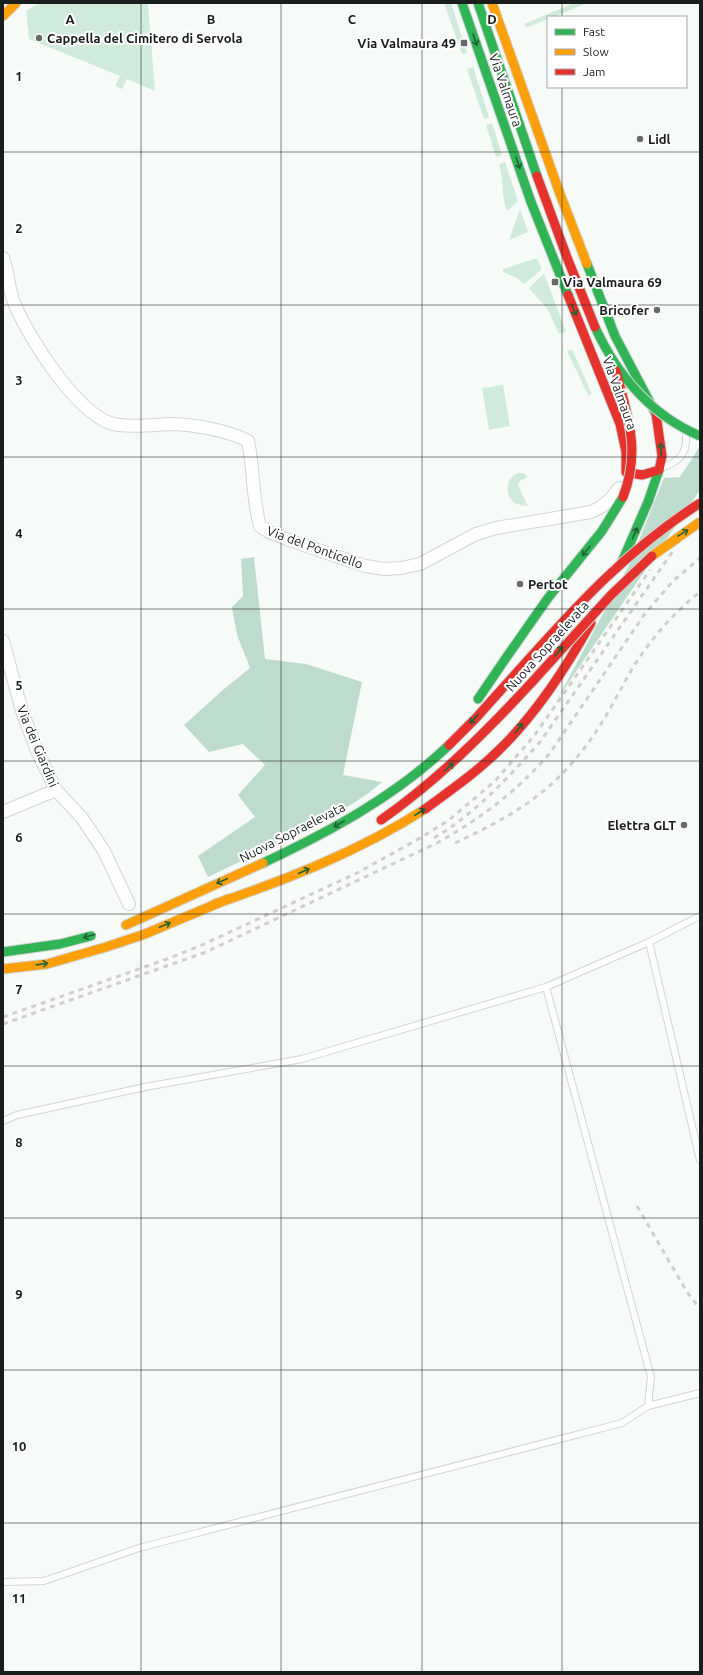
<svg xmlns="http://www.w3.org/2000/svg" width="703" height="1675" font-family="Ubuntu,sans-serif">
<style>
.green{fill:#d0eadc}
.forest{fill:#bedccd}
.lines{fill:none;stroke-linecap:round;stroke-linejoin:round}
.lane-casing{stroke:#d2d5d3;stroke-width:8}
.street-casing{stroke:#d2d5d3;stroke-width:14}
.fast-casing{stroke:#d2d5d3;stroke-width:11}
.slow-casing{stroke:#d2d5d3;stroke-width:11}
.jam-casing{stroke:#d2d5d3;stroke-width:11}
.lane{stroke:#fefefe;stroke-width:6}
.street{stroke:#fefefe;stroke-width:12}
.fast{stroke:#30b455;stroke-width:9}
.slow{stroke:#ff9f0a;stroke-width:9}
.jam{stroke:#e5322d;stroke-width:9}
.rail{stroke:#cdcece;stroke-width:3;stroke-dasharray:5 5;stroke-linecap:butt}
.fast-bridge-casing{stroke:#d2d5d3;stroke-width:11;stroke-linecap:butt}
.slow-bridge-casing{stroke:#d2d5d3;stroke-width:11;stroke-linecap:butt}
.jam-bridge-casing{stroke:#d2d5d3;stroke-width:11;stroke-linecap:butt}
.fast-bridge{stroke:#30b455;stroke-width:9}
.slow-bridge{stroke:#ff9f0a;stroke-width:9}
.jam-bridge{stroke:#e5322d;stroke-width:9}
.oneway{stroke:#236135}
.grid{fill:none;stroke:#191d1b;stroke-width:1;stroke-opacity:0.55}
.poi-dot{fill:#666b68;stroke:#fff;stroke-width:1.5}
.labels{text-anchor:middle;stroke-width:4;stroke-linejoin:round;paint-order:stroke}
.poi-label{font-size:13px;font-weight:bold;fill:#191d1b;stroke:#fff;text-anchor:start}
.street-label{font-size:13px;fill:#191d1b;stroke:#fff}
.grid-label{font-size:13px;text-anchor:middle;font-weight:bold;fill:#191d1b;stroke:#fff;stroke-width:4;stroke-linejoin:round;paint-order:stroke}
</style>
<rect width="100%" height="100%" fill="#f6fbf8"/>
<!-- green -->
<path class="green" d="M39 3H148L155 91 127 79 122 89 115 86 120 76 29 39 26 11Z
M444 3H451L467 53 462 54Z
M574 3H587L554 17H548V19L526 28 524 24Z
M473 67 489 117 484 119 467 69Z
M492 123 502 155 496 157 486 125Z
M505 162 518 201 507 211C501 196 504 180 499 164Z
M520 209 528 232 509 240Z
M537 258 542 269 524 284 517 278 503 272V269Z
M544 274 566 332 559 334 548 310 529 288 537 280Z
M572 349 592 394 588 395 567 351Z
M503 385 510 426 489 430 482 388Z
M519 473H524L528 477 520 481 518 485 528 506C524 506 519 505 515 503 503 495 506 476 519 473Z"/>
<!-- forest -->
<path class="forest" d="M700 446V490L558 698 629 565 664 478 680 477Z
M254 557 265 659 306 664 362 682 343 775 382 782 366 795 330 818 208 877 198 856 255 817 238 795 265 765 243 744 209 752 184 725 224 689 250 668 237 635 232 607 243 596 241 559Z"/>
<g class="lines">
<!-- lane casing -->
<g class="lane-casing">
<path id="lane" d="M662 468C679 461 687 455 686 436
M649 942 700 1160
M3 1121 17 1115 145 1087 302 1059 546 987 649 942 700 916
M648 1406 700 1393
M3 1582 44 1581 139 1548 622 1423 648 1406 651 1377 546 987"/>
</g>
<!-- street casing -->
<g class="street-casing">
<path id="street" d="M3 258C9 273 8 290 15 305 29 338 81 422 119 425 135 427 152 425 168 424 192 424 227 430 248 441 254 469 252 498 260 526L269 532 289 540 365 566 385 569 401 568 420 564 476 534 496 528 591 512C604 507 611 499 619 488
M3 641 22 711 37 751 56 790 82 818 104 851 129 904
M3 812 56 790"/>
</g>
<!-- fast casing -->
<g class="fast-casing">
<path id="fast" d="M462 3 531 202 568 295
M587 264 615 336 656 414
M621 564 648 502 659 470
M478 699 508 655
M263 863C329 832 396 796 449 745
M3 952 60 944 91 936"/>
</g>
<!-- slow casing -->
<g class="slow-casing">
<path id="slow" d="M492 3 560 194 587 264
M3 16 16 3
M215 904C288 879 360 851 425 809
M126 925 263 863
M3 969 47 964 106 947 145 934 228 899"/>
</g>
<!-- jam casing -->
<g class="jam-casing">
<path id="jam" d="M568 295 620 424 626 452V472L642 475 659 470 662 456 656 414
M449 745 476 718 519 670
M425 809C451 790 477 772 500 749 537 713 566 668 591 623
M381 820C438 780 486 732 533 681"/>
</g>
<!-- lane -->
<use href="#lane" class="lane"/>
<!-- street -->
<use href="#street" class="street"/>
<!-- fast -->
<use href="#fast" class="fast"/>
<!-- slow -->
<use href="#slow" class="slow"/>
<!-- jam -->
<use href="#jam" class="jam"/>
<!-- rail -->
<path class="rail" d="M434 838C476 813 508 778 540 742L673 551
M455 843C510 817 548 796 585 747 604 723 617 695 632 669 650 640 673 613 700 592
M3 1017 167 959 202 945 357 873 422 837 449 820 495 781 534 736 650 570
M3 1024 206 952 437 843C483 817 516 792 550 753L644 615 673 581 700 558
M637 1206 687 1292 700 1309"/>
<!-- fast-bridge casing -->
<g class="fast-bridge-casing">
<path id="fast-bridge" d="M478 3 537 176
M595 327C617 375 651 415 700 436
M508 655 548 598 602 531 623 497"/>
</g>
<!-- slow-bridge casing -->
<g class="slow-bridge-casing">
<path id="slow-bridge" d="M652 556 700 522"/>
</g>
<!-- jam-bridge casing -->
<g class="jam-bridge-casing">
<path id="jam-bridge" d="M537 176 568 260 595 327
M616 371C628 417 641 451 623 497
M519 670C576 606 627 550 700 503
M533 681 611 595 652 556"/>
</g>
<!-- fast-bridge -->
<use href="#fast-bridge" class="fast-bridge"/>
<!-- slow-bridge -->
<use href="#slow-bridge" class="slow-bridge"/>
<!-- jam-bridge -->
<use href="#jam-bridge" class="jam-bridge"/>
</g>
<!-- one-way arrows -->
<defs><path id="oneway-shaft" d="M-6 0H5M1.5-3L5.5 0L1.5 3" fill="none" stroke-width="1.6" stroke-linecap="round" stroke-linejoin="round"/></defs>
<g class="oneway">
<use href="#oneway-shaft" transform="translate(475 40) rotate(71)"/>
<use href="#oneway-shaft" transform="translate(518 163) rotate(71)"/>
<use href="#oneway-shaft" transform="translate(574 310) rotate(68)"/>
<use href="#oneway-shaft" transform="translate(661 449) rotate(-93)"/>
<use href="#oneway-shaft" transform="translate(635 533) rotate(-67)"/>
<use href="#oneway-shaft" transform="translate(683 533) rotate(-32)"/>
<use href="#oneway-shaft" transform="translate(586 551) rotate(130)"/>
<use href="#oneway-shaft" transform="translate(559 651) rotate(-49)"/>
<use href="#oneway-shaft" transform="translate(474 719) rotate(133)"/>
<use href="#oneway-shaft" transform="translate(519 728) rotate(-52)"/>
<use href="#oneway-shaft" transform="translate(449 767) rotate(-42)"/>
<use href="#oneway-shaft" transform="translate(420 812) rotate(-33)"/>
<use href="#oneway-shaft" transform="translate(339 824) rotate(150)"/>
<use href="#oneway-shaft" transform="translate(304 871) rotate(-24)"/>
<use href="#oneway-shaft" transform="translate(222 881) rotate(155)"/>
<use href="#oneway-shaft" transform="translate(165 925) rotate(-23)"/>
<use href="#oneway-shaft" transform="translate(89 936) rotate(165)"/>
<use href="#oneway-shaft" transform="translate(42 964) rotate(-8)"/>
</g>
<!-- grid -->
<path class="grid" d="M141 3V1672M281 3V1672M422 3V1672M562 3V17M562 87V1672M3 152H700M3 305H700M3 457H700M3 609H700M3 761H700M3 914H700M3 1066H700M3 1218H700M3 1370H700M3 1523H700"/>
<!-- markers -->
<g class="poi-dot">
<circle cx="39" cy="38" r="4"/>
<rect x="460" y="39" width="8" height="8" rx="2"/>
<circle cx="640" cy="139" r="4"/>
<rect x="551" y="278" width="8" height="8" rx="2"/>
<circle cx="657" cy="310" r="4"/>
<circle cx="520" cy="584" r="4"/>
<circle cx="684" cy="825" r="4"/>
</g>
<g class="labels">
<!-- poi labels -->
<g class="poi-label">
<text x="47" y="43">Cappella del Cimitero di Servola</text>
<text x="456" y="48" text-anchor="end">Via Valmaura 49</text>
<text x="648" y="144">Lidl</text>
<text x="563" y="287">Via Valmaura 69</text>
<text x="649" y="315" text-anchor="end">Bricofer</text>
<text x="528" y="589">Pertot</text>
<text x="676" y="830" text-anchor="end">Elettra GLT</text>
</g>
<!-- street labels -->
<g class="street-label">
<text transform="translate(506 90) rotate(71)" y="5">Via Valmaura</text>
<text transform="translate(620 393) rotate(70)" y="5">Via Valmaura</text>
<text transform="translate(315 547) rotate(20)" y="5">Via del Ponticello</text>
<text transform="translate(547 646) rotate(-48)" y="5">Nuova Sopraelevata</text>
<text transform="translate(38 746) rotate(67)" y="5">Via dei Giardini</text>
<text transform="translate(292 832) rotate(-27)" y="5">Nuova Sopraelevata</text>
</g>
</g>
<g class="grid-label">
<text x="70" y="24">A</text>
<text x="211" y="24">B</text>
<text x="352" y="24">C</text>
<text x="492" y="24">D</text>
<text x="19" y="81">1</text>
<text x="19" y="233">2</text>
<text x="19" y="385">3</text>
<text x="19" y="538">4</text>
<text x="19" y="690">5</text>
<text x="19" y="842">6</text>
<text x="19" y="994">7</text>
<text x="19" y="1147">8</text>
<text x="19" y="1299">9</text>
<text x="19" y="1451">10</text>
<text x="19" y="1603">11</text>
</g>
<!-- border -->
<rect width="703" height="1675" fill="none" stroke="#191d1b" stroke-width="8"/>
<!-- legend -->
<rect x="547" y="16" width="140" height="72" fill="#ffffff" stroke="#a3a5a4"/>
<rect x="555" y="29" width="20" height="6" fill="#30b455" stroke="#a3a5a4"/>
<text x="583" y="36" font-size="12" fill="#191d1b">Fast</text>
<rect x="555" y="49" width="20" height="6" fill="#ff9f0a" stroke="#a3a5a4"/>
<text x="583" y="56" font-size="12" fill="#191d1b">Slow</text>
<rect x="555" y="69" width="20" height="6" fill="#e5322d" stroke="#a3a5a4"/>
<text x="583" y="76" font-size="12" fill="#191d1b">Jam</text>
</svg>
